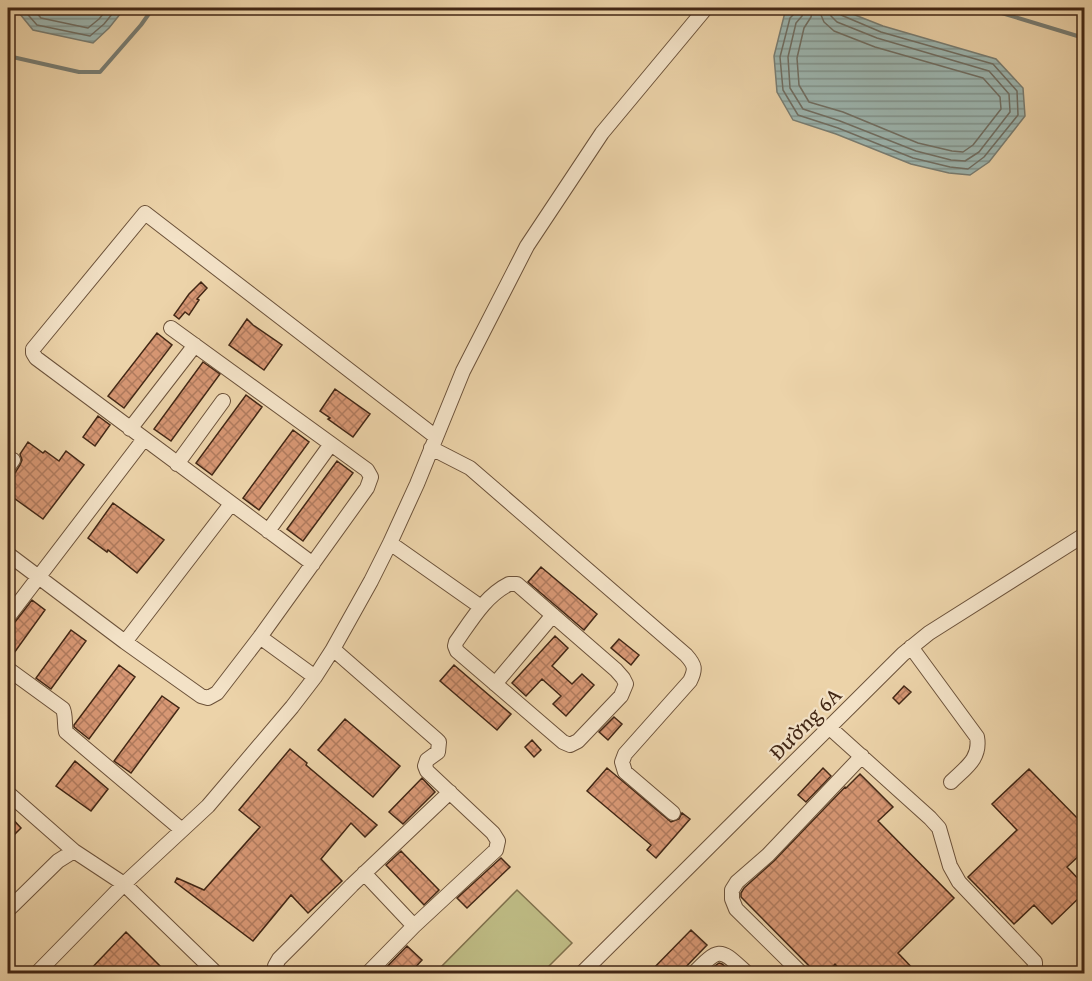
<svg xmlns="http://www.w3.org/2000/svg" width="1092" height="981" font-family="'Gentium Book Plus',serif">
<style>
.garden{fill:#bebb84;stroke:#80714c;stroke-width:1.5}
.water{fill:url(#water-rules);stroke:#787d73;stroke-width:1.5}
.lines{fill:none;stroke-linecap:round;stroke-linejoin:round}
.shore{stroke:#6f6e63;stroke-width:1.5}
.stream{stroke:#787d73;stroke-width:4}
.building{fill:url(#building-cross-hatch);stroke:#422715;stroke-width:1.5}
.minor-casing{stroke:#6c523a;stroke-width:16}
.minor{stroke:#f3e2c7;stroke-width:14}
.labels{text-anchor:middle;stroke-width:4.5;stroke-linejoin:round;paint-order:stroke}
.street-label{font-size:22px;fill:#422715;stroke:#f3e2c7}
</style>
<defs>
<pattern id="water-rules" width="6" height="5" patternUnits="userSpaceOnUse" patternTransform="scale(1.5)"><rect width="6" height="5" fill="#9cb6b1"/><path d="M0 2.5h6" fill="none" stroke="#81948f"/></pattern>
<pattern id="building-cross-hatch" width="8" height="8" patternUnits="userSpaceOnUse" patternTransform="scale(1.5)"><rect width="8" height="8" fill="#d79774"/><path d="M0 0l8 8M0 8l8-8" fill="none" stroke="#b07b5e"/></pattern>
</defs>
<rect width="100%" height="100%" fill="#ecd3a9"/>
<filter id="stains"><feTurbulence type="fractalNoise" baseFrequency=".00333" numOctaves="4"/><feColorMatrix values="0 0 0 0 .2 0 0 0 0 .09 0 0 0 0 .02 0 0 0 .5 -.17"/></filter>
<radialGradient id="worn" r=".72"><stop offset=".6" stop-color="#630" stop-opacity="0"/><stop offset="1" stop-color="#630" stop-opacity=".3"/></radialGradient>
<!-- garden -->
<path class="garden" d="M517 890 572 943 542 973H435Z"/>
<!-- water -->
<path class="water" d="M15 8H125L109 28 93 43 33 30Z
M800 8H831L840 9 883 26 996 59 1023 88 1025 116 989 162 970 175 949 173 911 164 836 134 793 120 777 92 774 56 785 12Z"/>
<g class="lines">
<!-- shore -->
<path class="shore" d="M22 8 37 25 90 36 104 24 117 8
M32 8 41 18 88 28 99 19 108 8
M796 8 795 13 790 18 780 57 783 90 798 115 838 128 913 158 950 167 968 169 984 157 1018 115 1017 91 993 64 881 32 841 15 838 12 837 8
M804 8 802 16 796 23 788 57 790 88 803 109 840 121 916 151 951 160 965 161 979 152 1010 112 1009 94 989 71 877 38 837 22 831 16 830 8
M813 8 811 17 804 28 797 58 799 85 809 102 843 112 918 143 952 151 963 152 973 145 1001 109 1000 97 983 78 875 47 834 31 824 22 821 15 820 8"/>
<!-- stream -->
<path class="stream" d="M985 8 1084 38
M8 56 79 72H100L141 25 153 8"/>
</g>
<!-- building -->
<path class="building" d="M201 282 207 288 197 299 199 300 189 315 185 312 179 319 174 315 189 294Z
M247 319 253 325 282 345 264 370 229 345Z
M157 333 172 345 124 408 108 396Z
M203 362 220 374 171 441 154 429Z
M335 389 370 414 353 437 328 419 330 418 320 411Z
M246 395 262 407 212 475 196 463Z
M98 416 110 425 95 446 83 437Z
M293 430 309 442 259 510 243 498Z
M28 442 43 453 45 451 59 461 66 451 84 465 43 519 11 496 13 494 8 490V476L15 473 20 465 22 460 20 454Z
M337 461 353 473 303 541 287 529Z
M113 503 164 540 137 573 108 550 107 552 88 538Z
M541 567 597 614 584 630 528 582Z
M32 600 45 610 9 660H8V631Z
M71 630 86 641 51 689 36 678Z
M555 636 568 648 552 666 572 684 582 674 594 685 566 716 553 704 561 696 542 679 526 696 512 683Z
M619 639 639 655 631 665 611 648Z
M119 665 135 677 89 739 74 727V725Z
M454 665 511 714 497 730 440 681Z
M904 686 911 692 899 704 893 698Z
M162 696 179 708 131 773 114 761Z
M614 717 622 724 608 740 599 732Z
M345 719 400 766 373 797 318 750Z
M532 740 541 750 534 757 525 747Z
M290 749 307 763 306 765 377 825 365 837 351 823 321 859 342 881 308 913 291 895 253 941 175 882 177 878 204 890 260 827 239 810Z
M75 761 108 789 91 811 56 786Z
M607 768 671 822 679 819 682 813 690 819 656 858 647 850 651 845 587 791Z
M823 768 831 776 806 802 798 795Z
M1029 769 1084 825V851L1067 867 1084 885V893L1052 924 1034 905 1014 924 968 877 1017 830 992 804Z
M860 774 893 807 878 821 954 898 898 953 918 974H844L835 964 826 974H817L741 897V893L744 888 774 861 845 787 846 788Z
M422 778 435 792 403 824 389 812Z
M8 814 21 828 8 841Z
M401 851 439 890 424 905 386 865Z
M501 858 510 867 467 908 457 898Z
M691 930 707 945 679 974H648Z
M126 932 168 974H86Z
M407 946 422 960 409 974H380Z
M719 963 722 964 734 974H713L715 966Z"/>
<g class="lines">
<!-- minor casing -->
<g class="minor-casing">
<path id="minor" d="M130 429 195 345
M431 448 470 468 686 655C695 665 696 669 690 681L625 754 622 762 625 772 673 813
M177 464 223 401
M8 467 13 460
M268 531 331 444
M390 543 481 607
M8 554 125 642 201 696 208 698 217 693 260 637 367 488 371 477 367 470 171 328
M313 564 36 358 33 353V349L145 213 436 437
M509 584H517L616 670 623 678 626 684 621 696 578 741 570 745 563 742 457 651 455 646 456 642C471 621 485 596 509 584Z
M8 617 144 439
M260 637 315 677
M125 642 231 504
M911 647 977 737C981 759 965 768 951 782
M333 649 436 739 439 742 438 752 427 760 425 766 427 771 493 833 498 841 496 850 414 926 367 974
M8 669 63 709C66 717 64 724 66 732L182 830
M495 684 553 615
M830 728 930 818 939 828 950 866 959 882 1035 962V974
M8 793 74 851
M364 873 414 926
M8 910 58 861 74 851 124 884 217 974
M36 974 124 884 208 806 292 707 315 677 333 649 371 581 390 543 417 484 463 371 527 246 602 133 706 8
M275 974V966L279 959 301 937 352 885 450 792
M581 974 903 654 929 633 1084 535
M693 974C721 945 720 949 748 974
M802 974 736 909 732 899V890L737 882 768 855 862 756"/>
</g>
<!-- minor -->
<use href="#minor" class="minor"/>
</g>
<g class="labels">
<!-- street labels -->
<g class="street-label">
<text transform="translate(805 723) rotate(-45)" y="8">Đường 6A</text>
</g>
</g>
<!-- margin -->
<rect width="1092" height="981" fill="none" stroke="#ecd3a9" stroke-width="30"/>
<rect x="9" y="9" width="1074" height="963" fill="none" stroke="#422715" stroke-width="3"/>
<rect x="15" y="15" width="1062" height="951" fill="none" stroke="#422715" stroke-width="1.5"/>
<rect width="100%" height="100%" filter="url(#stains)"/>
<rect width="100%" height="100%" fill="url(#worn)"/>
</svg>
